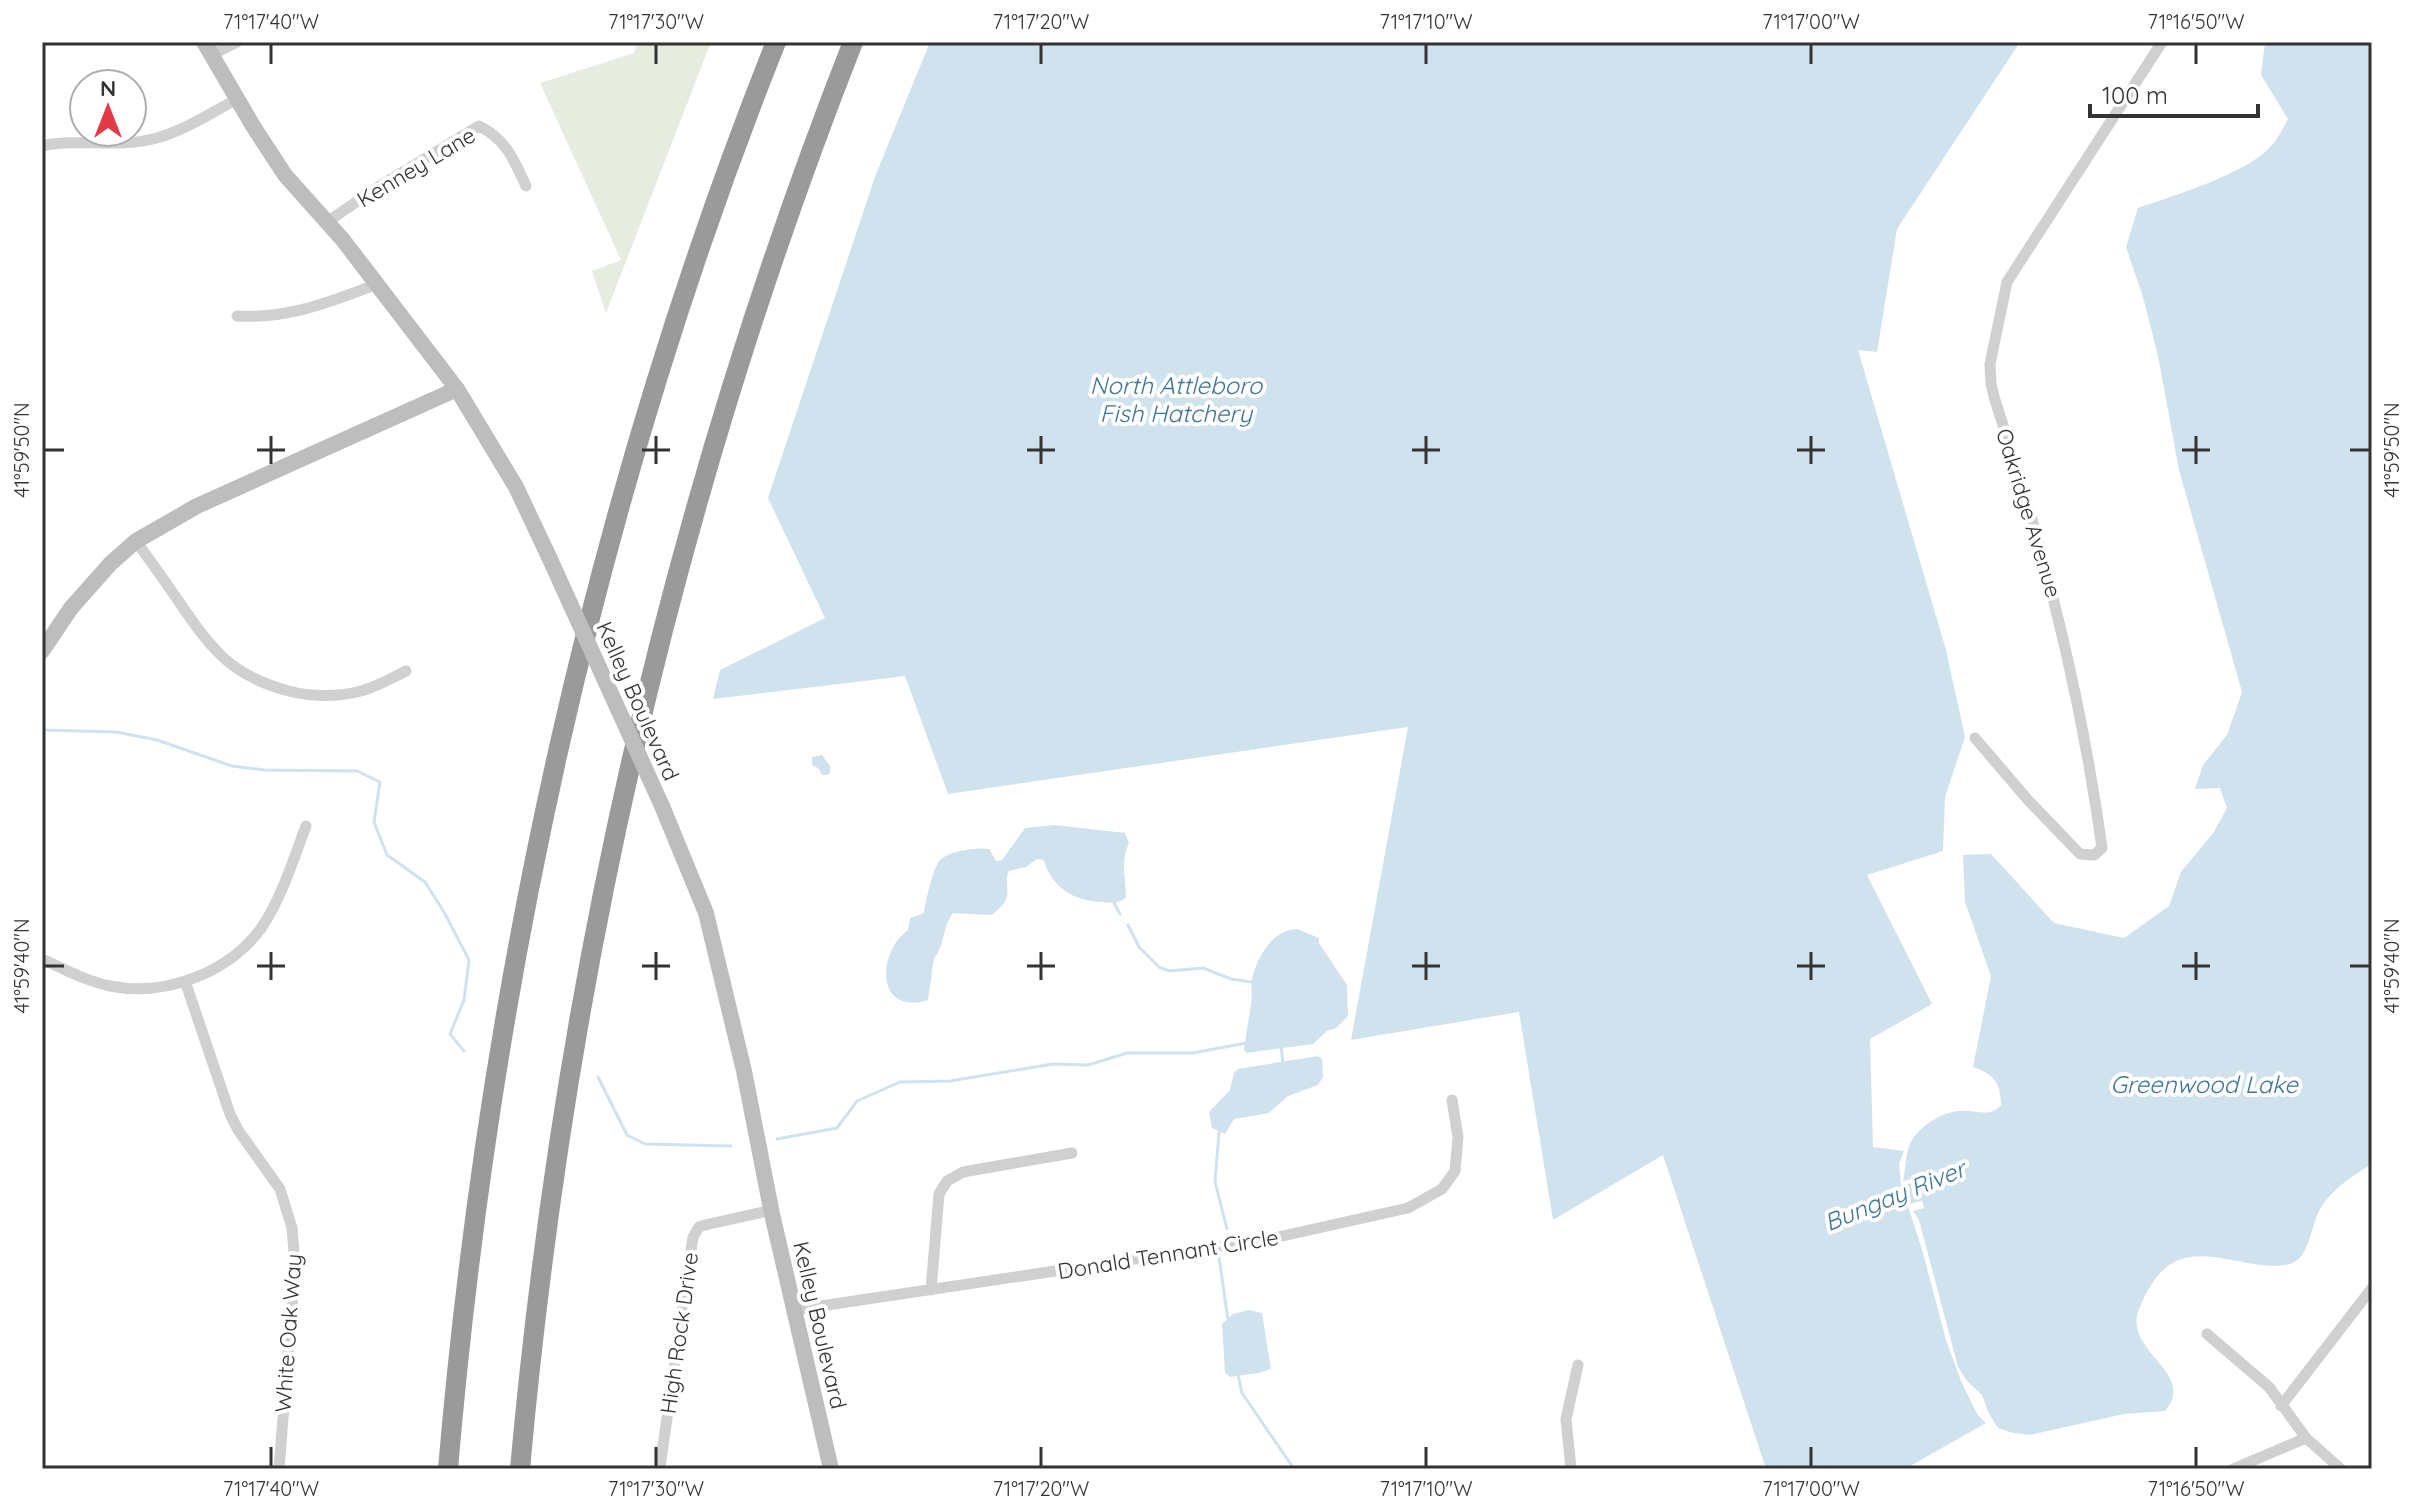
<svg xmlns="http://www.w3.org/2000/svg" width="2414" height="1511" font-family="Quicksand,sans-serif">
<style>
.green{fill:#e6ecdf}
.water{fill:#cfe2ee}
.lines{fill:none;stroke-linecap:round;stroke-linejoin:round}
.stream{stroke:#cfe2ee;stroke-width:3}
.river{stroke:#cfe2ee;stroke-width:20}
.street{stroke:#d0d0d0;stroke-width:11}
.secondary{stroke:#bdbdbd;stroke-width:16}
.highway{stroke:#9a9a9a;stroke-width:20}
.secondary-bridge{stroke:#bdbdbd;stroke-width:16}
.ticks{fill:none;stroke:#333;stroke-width:3}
.labels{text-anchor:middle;stroke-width:8;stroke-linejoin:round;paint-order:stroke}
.street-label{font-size:22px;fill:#333;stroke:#fff}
.water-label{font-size:24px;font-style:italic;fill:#3f7597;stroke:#fff}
.neatline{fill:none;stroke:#333;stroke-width:3}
.ticks-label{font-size:20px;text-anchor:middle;fill:#333}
</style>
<rect width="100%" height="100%" fill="#fff"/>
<!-- green -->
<path class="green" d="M638 42H711L606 313 592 271 621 260 540 83 634 53Z"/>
<!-- water -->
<path class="water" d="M930 42H2020L1897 229 1877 352 1858 350 1946 650 1965 737 1945 797 1943 851 1867 875 1932 1004 1870 1039 1873 1147 1904 1151 1899 1164 1901 1184 1923 1253 1946 1340 1961 1381 1977 1414 1986 1423 1905 1469H1766L1663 1155 1553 1220 1519 1012 1351 1040 1408 727 948 794 905 676 713 699 720 670 825 618 768 498 876 174Z
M2265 42H2372V1164C2352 1176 2329 1191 2318 1213 2311 1229 2308 1259 2290 1264 2276 1268 2261 1265 2247 1263 2191 1251 2164 1249 2139 1309 2122 1352 2198 1372 2165 1411L2124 1414 2030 1435 2013 1433 1998 1428 1988 1412 1982 1395 1967 1381 1958 1367 1919 1220 1913 1211 1924 1208 1915 1178 1903 1181C1906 1169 1905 1156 1910 1144 1918 1126 1946 1109 1966 1111 1980 1111 1990 1117 2001 1105 2001 1083 1994 1074 1973 1067L1991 976 1965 902 1963 855 1991 854 2054 923 2124 938 2169 906 2181 872 2214 832 2227 808 2220 788 2195 789 2203 765 2227 735 2242 692 2179 470 2158 356 2143 297 2126 247 2138 208C2173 196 2248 173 2271 146 2278 139 2283 128 2288 119L2261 75Z
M822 755 830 766V773L827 775H822L818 768 812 765V757Z
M1055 825 1125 833 1129 843C1120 862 1126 879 1126 898 1117 904 1110 903 1101 902 1074 901 1051 887 1044 860L1037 859 1026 867 1009 871C1004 881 1010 889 1006 899 1004 906 997 910 992 915L953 913C942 927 945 946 934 958L928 1000C876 1016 876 953 908 930L910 918 924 913C925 903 934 865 940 860 950 851 976 847 989 849L996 861 1002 860 1025 828Z
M1297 929 1319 938V943L1347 985 1348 1016 1336 1028 1327 1031 1313 1044 1246 1053 1244 1049C1246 1034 1249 1019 1251 1004 1252 995 1251 986 1252 978 1258 956 1272 930 1297 929Z
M1318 1056 1322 1059 1323 1077 1318 1085 1288 1096 1269 1113 1234 1119 1225 1134 1212 1128 1209 1112 1230 1090 1234 1073 1238 1069Z
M1249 1310 1262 1313 1271 1369 1259 1373 1230 1377 1225 1373 1222 1324 1233 1314Z"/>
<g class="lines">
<!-- stream -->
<path class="stream" d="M42 730 116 732 157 740 232 766 265 770 357 771 380 782 374 822 387 855 425 882 444 912 469 960 464 1000 450 1034 464 1051
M1114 903 1120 914
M1128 925 1139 947 1159 967 1169 971 1203 968 1231 979 1252 982
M1281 1044 1283 1065
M598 1077 627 1135 645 1144 731 1146
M1219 1132 1215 1182 1227 1229
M777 1139 837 1128 857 1101 900 1082 950 1081 1053 1064 1088 1065 1127 1053H1193L1246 1043
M1219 1257 1228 1320
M1238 1375 1242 1393 1294 1469"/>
<!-- river -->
<path class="river" d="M1880 1203 1919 1191"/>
<!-- street -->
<path class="street" d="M211 55 237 42
M42 146C78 138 117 148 153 139 182 132 211 113 237 99
M327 222 378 187 479 126C506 139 514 160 526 186
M237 316C288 319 330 302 377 284
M136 541C149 559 162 577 175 596 209 645 227 675 289 691 311 697 339 697 361 691 376 687 392 678 406 671
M1975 738 2028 800 2080 854 2094 855 2102 848C2081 695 2044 547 1995 400L1991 384 1990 364 2007 282 2162 42
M42 959C64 969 86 981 110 986 165 997 229 973 262 927 282 897 293 860 306 826
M185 981 230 1114 238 1130 280 1189 292 1228 295 1265 279 1469
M931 1290 939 1194 947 1181 963 1172 1072 1153
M794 1310 1269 1239 1408 1208 1442 1189 1455 1171 1458 1137 1452 1100
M2207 1334 2269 1387 2306 1438 2341 1469
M2281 1406 2372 1288
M660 1467 693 1237 699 1227 705 1225 772 1210
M1571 1469 1566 1419 1578 1365
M2233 1469 2306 1438"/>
<!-- secondary -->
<path class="secondary" d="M204 42 253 126 285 175 343 240 457 389 516 487 549 557
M42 651 71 608 111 563 136 541 197 506 457 389
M662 806 706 913 744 1071 772 1214 831 1469"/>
<!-- highway -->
<path class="highway" d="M448 1469C489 986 596 493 776 42
M520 1469C564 980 673 500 853 42"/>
<!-- secondary-bridge -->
<path class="secondary-bridge" d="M549 557 662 806"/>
</g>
<!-- ticks -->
<path class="ticks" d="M271 44V64M656 44V64M1041 44V64M1426 44V64M1811 44V64M2196 44V64M271 436V464M656 436V464M1041 436V464M1426 436V464M1811 436V464M2196 436V464M44 450H64M257 450H285M642 450H670M1027 450H1055M1412 450H1440M1797 450H1825M2182 450H2210M2350 450H2370M271 952V980M656 952V980M1041 952V980M1426 952V980M1811 952V980M2196 952V980M44 966H64M257 966H285M642 966H670M1027 966H1055M1412 966H1440M1797 966H1825M2182 966H2210M2350 966H2370M271 1447V1467M656 1447V1467M1041 1447V1467M1426 1447V1467M1811 1447V1467M2196 1447V1467"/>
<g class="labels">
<!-- street labels -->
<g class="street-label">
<text transform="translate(416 167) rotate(-31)" y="8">Kenney Lane</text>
<text transform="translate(2029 513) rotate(73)" y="8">Oakridge Avenue</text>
<text transform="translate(638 701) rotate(66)" y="8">Kelley Boulevard</text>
<text transform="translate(1168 1254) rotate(-9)" y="8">Donald Tennant Circle</text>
<text transform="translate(820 1325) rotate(77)" y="8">Kelley Boulevard</text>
<text transform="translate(288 1333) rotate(-86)" y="8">White Oak Way</text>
<text transform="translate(679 1333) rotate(-82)" y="8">High Rock Drive</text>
</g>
<!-- water labels -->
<g class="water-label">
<text x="1176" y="394">North Attleboro<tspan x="1176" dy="28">Fish Hatchery</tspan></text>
<text x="2204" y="1093">Greenwood Lake</text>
<text transform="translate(1895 1196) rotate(-22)" y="8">Bungay River</text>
</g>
</g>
<!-- border -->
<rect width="2414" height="1511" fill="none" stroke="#ffffff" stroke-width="88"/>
<!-- north arrow -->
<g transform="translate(108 108)"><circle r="38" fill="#ffffff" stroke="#adadad" stroke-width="2"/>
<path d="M0-6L14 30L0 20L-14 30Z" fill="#e63946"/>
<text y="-12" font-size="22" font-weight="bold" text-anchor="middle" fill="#333333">N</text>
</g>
<!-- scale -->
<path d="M2090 104v12h168v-12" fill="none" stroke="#333333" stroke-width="4"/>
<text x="2102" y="104" font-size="24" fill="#333333" stroke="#ffffff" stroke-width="6" paint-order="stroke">100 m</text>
<rect x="44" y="44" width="2326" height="1423" class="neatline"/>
<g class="ticks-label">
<text x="271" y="29">71°17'40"W</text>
<text x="656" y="29">71°17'30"W</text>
<text x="1041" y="29">71°17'20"W</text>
<text x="1426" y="29">71°17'10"W</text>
<text x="1811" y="29">71°17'00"W</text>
<text x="2196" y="29">71°16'50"W</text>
<text transform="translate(22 450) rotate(-90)" y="7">41°59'50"N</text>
<text transform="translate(2392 450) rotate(-90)" y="7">41°59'50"N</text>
<text transform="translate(22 966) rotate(-90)" y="7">41°59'40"N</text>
<text transform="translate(2392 966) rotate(-90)" y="7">41°59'40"N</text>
<text x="271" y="1496">71°17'40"W</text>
<text x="656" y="1496">71°17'30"W</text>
<text x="1041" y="1496">71°17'20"W</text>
<text x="1426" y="1496">71°17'10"W</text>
<text x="1811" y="1496">71°17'00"W</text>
<text x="2196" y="1496">71°16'50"W</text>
</g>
</svg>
